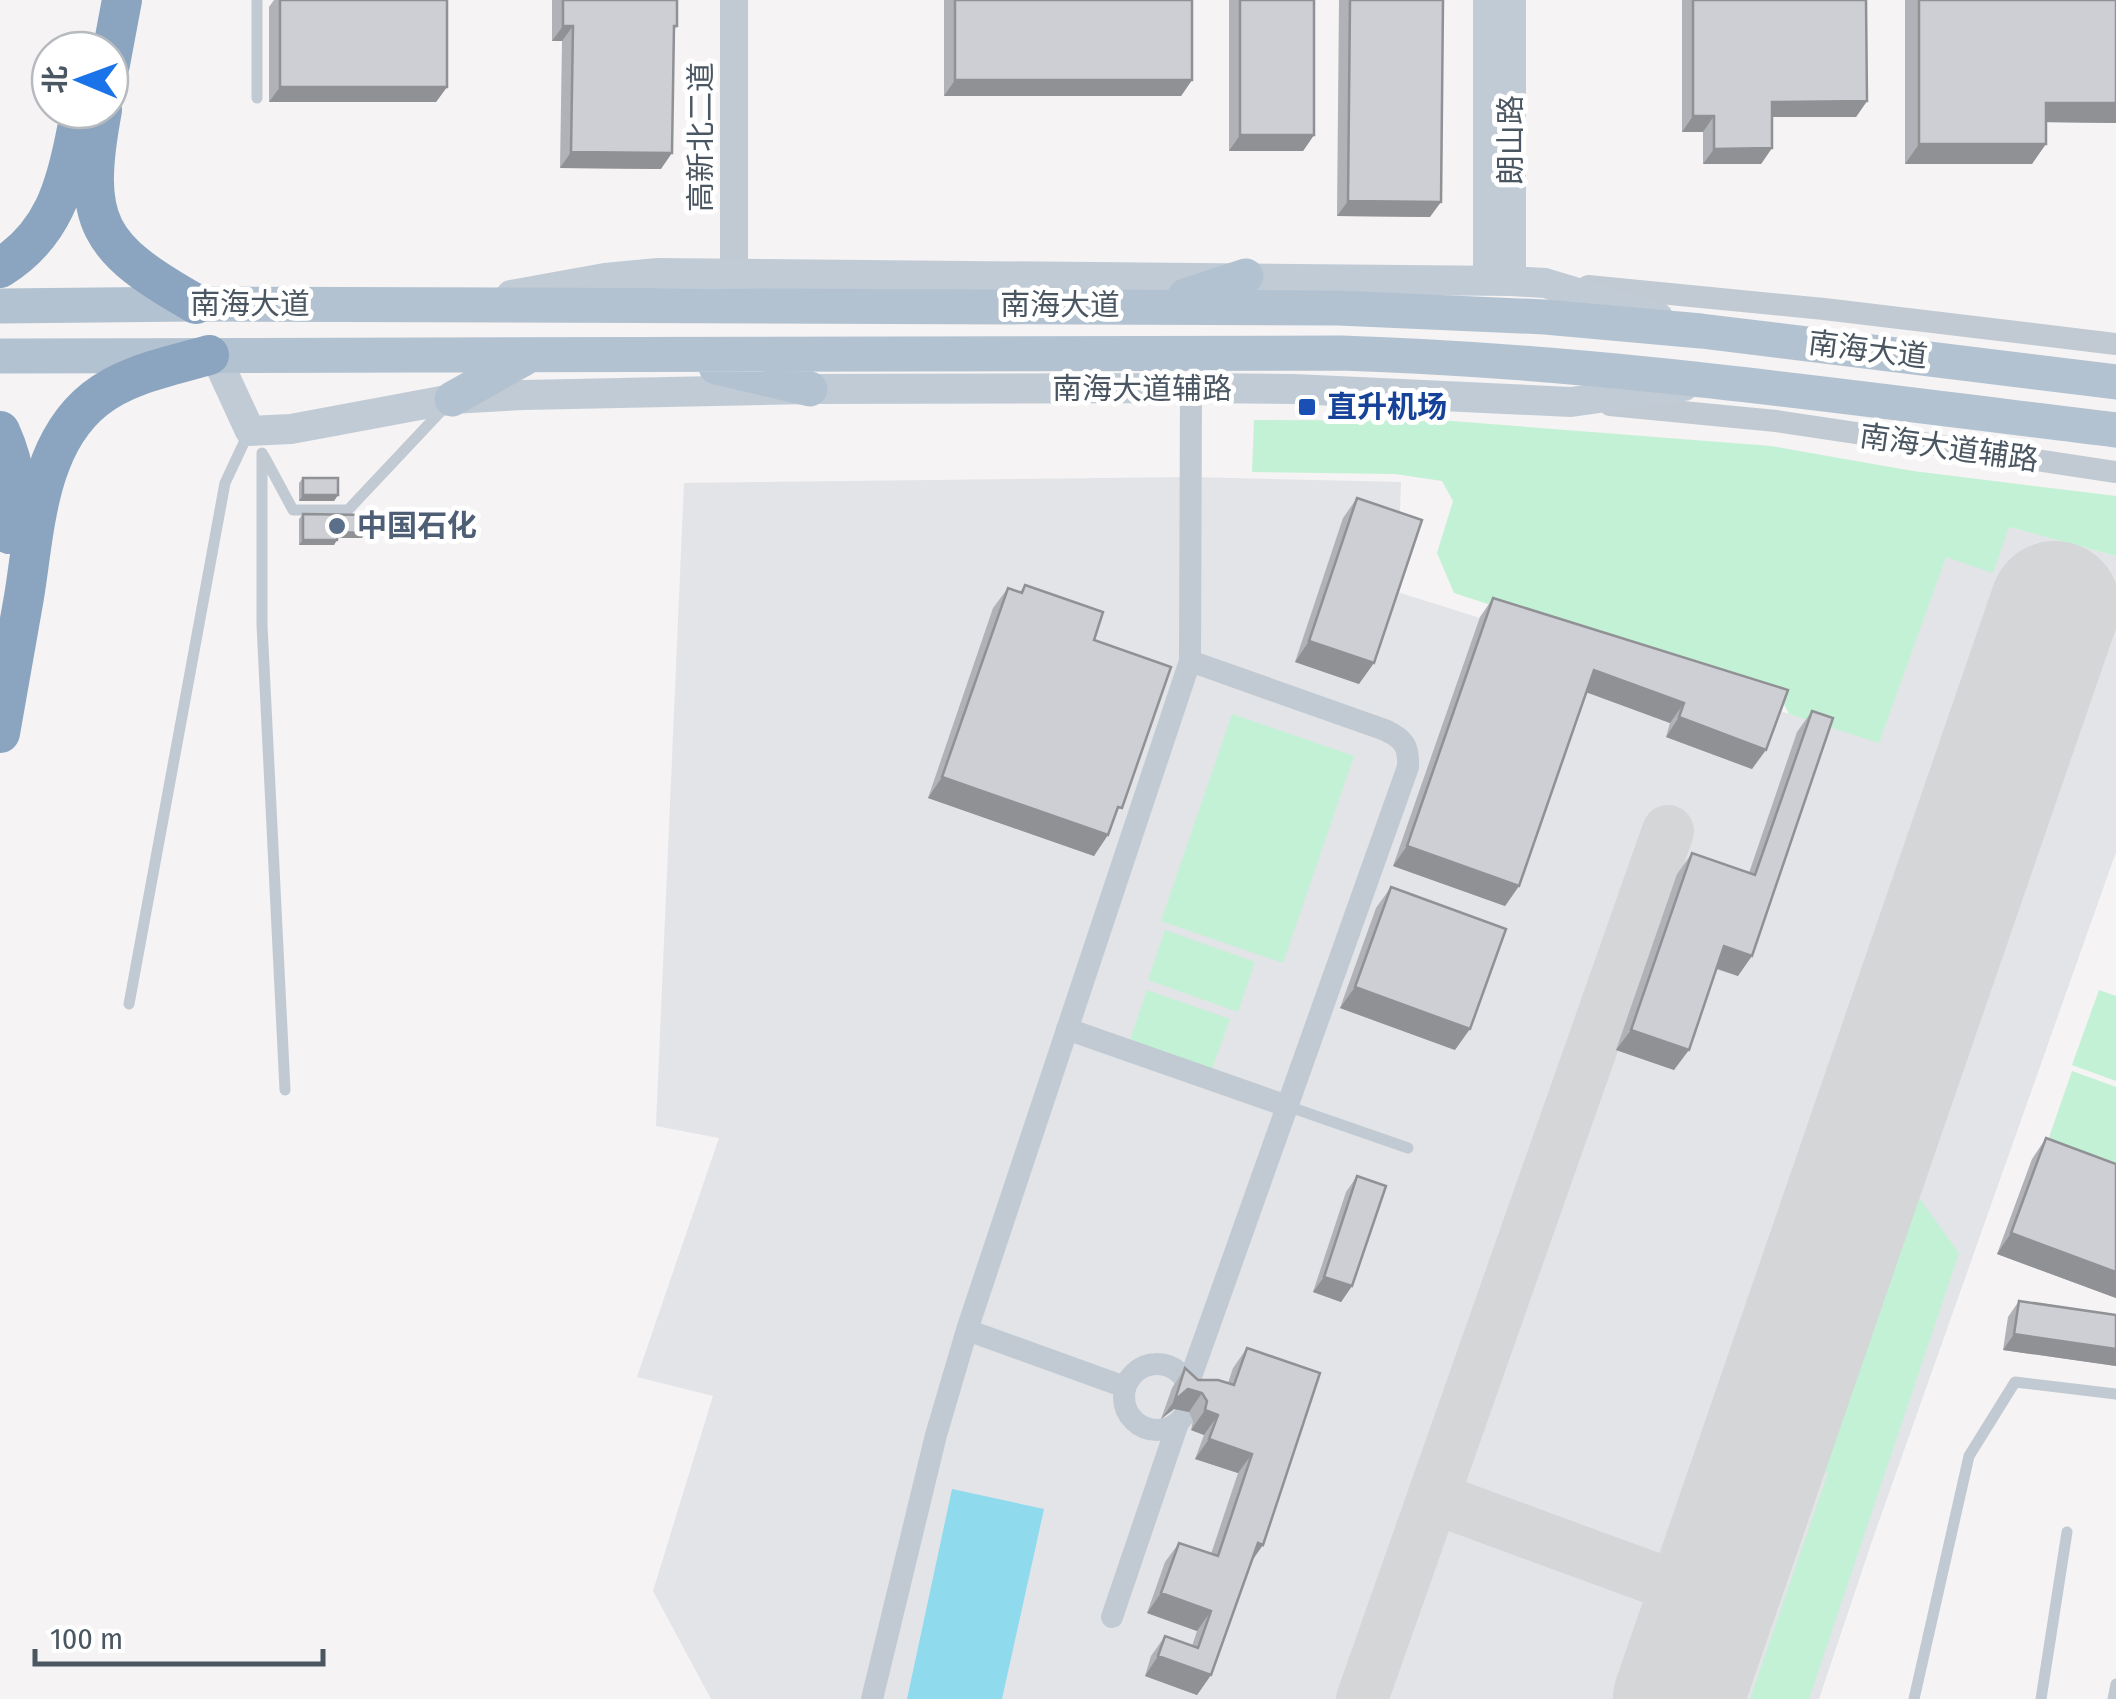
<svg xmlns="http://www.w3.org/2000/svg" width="2116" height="1699" font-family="'Fira Sans Condensed','Noto Sans SC',sans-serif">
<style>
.airport{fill:#e2e4e7}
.green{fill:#c3f1d5}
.water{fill:#90daee}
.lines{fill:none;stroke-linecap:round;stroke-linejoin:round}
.taxiway{stroke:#d5d6d8;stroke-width:52}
.runway{stroke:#d5d6d8;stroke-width:130}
.service{stroke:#c1cad2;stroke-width:11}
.minor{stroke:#c1cad2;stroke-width:22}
.tertiary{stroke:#c1cad2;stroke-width:28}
.secondary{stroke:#c1cbd6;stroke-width:30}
.primary{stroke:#b3c2d1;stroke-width:35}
.motorway{stroke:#8ba5c1;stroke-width:40}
.wall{fill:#b0b2b7}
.shaded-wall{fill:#909195}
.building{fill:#cdcfd5;stroke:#909195;stroke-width:2.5}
.transit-dot{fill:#1a4fb4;stroke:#fff;stroke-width:4}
.service-dot{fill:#5c6f8a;stroke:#fff;stroke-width:4}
.labels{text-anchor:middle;stroke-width:10;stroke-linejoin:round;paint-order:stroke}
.street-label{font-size:30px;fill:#4a5661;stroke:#fff}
.transit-label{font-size:30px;font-weight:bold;fill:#164399;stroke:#fff;text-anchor:start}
.service-label{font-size:30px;font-weight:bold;fill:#4e5e75;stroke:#fff;text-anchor:start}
</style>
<rect width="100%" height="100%" fill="#f5f3f3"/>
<!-- airport -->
<path class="airport" d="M1191 477 1401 482 1397 592 1879 742 1946 556 2009 527 2116 556V852L1873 1538 1819 1699H711L653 1591 713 1396 637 1377 719 1138 656 1126 684 483Z"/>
<!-- green -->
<path class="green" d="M1254 420 1452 421 1771 446 1913 471 2116 496V556L2009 527 1993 573 1946 557 1879 743 1789 714 1782 700 1454 593 1437 553 1453 501 1442 481 1395 474 1252 472Z
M1232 714 1354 756 1283 963 1161 921Z
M1165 930 1255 962 1238 1012 1148 980Z
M1147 990 1230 1019 1212 1069 1130 1040Z
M2099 990 2116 996V1081L2072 1065Z
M2072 1071 2116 1087V1171L2046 1146Z
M1893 1162 1959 1253 1809 1699H1750L1828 1473 1793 1453Z"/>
<!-- water -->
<path class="water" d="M952 1489 1044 1509 1002 1699H907Z"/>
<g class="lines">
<!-- taxiway -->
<path class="taxiway" d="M1434 1498 1712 1600
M1362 1699 1668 831"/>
<!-- runway -->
<path class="runway" d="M1678 1699 2055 606"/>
<!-- service -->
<path class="service" d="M257 0V98
M262 453V625L285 1090
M264 456 293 510H348L444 408
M129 1004 225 483 248 434
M1287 1106 1408 1148
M1914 1699 1969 1456 2015 1382 2116 1394
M2041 1699 2067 1532
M2113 1699 2116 1684"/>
<!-- minor -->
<path class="minor" d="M1588 286 1824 309 2116 344
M1610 405 1776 421 2116 472
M1067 1029 1287 1106
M967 1330 1125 1387
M1124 1397a33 33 0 1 1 66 0a33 33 0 1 1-66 0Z
M1188 1385 1408 767C1409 746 1404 739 1385 730L1190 661
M1112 1617 1178 1423
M872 1699 936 1435 967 1330 1190 661 1191 388"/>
<!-- tertiary -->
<path class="tertiary" d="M734 0V274"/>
<!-- secondary -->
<path class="secondary" d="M1488 280V0
M1511 281V0
M511 295 605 278 658 273 1511 281 1545 283 1658 317
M215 355 250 431 291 429 452 399 523 395 810 389 1191 388 1294 389 1571 402 1684 386"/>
<!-- primary -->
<path class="primary" d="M1185 296 1246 276
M0 306 196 304 1338 308 1545 317 1701 331 2116 382
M0 356 1341 353C1602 361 1858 399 2116 430
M716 367 810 389
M452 399 525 358"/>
<!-- motorway -->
<path class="motorway" d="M110 64 122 0
M102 110C81 223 97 248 196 304
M0 268C53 235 66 187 77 129
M0 431C18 471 17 492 9 534
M0 733C8 688 16 642 24 597 35 530 37 445 95 399 126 374 171 366 209 355"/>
</g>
<!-- wall -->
<path class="wall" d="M274 0H447V87L436 102H269V7Z
M552 0H677V26L674 30 661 169 560 168 562 41H552Z
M944 0H1192V80L1181 96H944Z
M1229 0H1314V135L1303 151H1229Z
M1339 0H1443L1430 217 1337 216Z
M1682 0H1866L1867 101 1856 117H1772V148L1761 164H1703V132H1682Z
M1905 0H2116V123L2046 122 2032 164H1905Z
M303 478 338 495 334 501H299V483Z
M1357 498 1359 684 1295 662 1343 518Z
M303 514 362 538H337L334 545H299V519Z
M1025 585 1094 640 1114 820 1094 856 928 798 993 608 1008 588 1020 592Z
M1493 598 1788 690 1752 769 1666 737 1670 723 1587 692 1519 886 1505 906 1393 866 1480 617Z
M1812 711 1738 976 1716 969 1674 1070 1616 1050 1677 874 1692 853 1749 873 1797 732Z
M1391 887 1455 1050 1340 1008 1376 908Z
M2046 1138 2116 1164V1298L1997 1254 2032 1159Z
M1357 1176 1352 1286 1341 1302 1313 1292 1346 1192Z
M2019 1301 2116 1315V1366L2003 1350 2008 1317Z
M1247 1348 1320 1373 1211 1675 1197 1695 1145 1676 1151 1656 1165 1636 1192 1646 1197 1631 1147 1613 1165 1562 1179 1543 1211 1554 1238 1473 1195 1459 1204 1435 1191 1430 1193 1421 1189 1412 1174 1409 1161 1419 1172 1388 1185 1368 1198 1380 1228 1383 1233 1368Z"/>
<!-- shaded-wall -->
<path class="shaded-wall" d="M563 26H573L562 41H552Z
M955 80H1192L1181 96H944Z
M280 87H447L436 102H269Z
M1867 101 1856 117H1761L1772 102Z
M2046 103H2116V123L2032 122Z
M1693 116H1714L1703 132H1682Z
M1240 135H1314L1303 151H1229Z
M1919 144H2046L2032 164H1905Z
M1772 148 1761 164H1703L1714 149Z
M571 152 672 153 661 169 560 168Z
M1348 201 1441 202 1430 217 1337 216Z
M303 495H338L334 501H299Z
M338 532 365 533 362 538H334Z
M303 540H337L334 545H299Z
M1309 641 1374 663 1359 684 1295 662Z
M1594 670 1684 703 1670 723 1580 690Z
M1679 717 1766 750 1752 769 1666 737Z
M942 777 1108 835 1094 856 928 798Z
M1407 846 1519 886 1505 906 1393 866Z
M1724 946 1752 956 1738 976 1710 966Z
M1355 987 1470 1029 1455 1050 1340 1008Z
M1631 1030 1689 1050 1674 1070 1616 1050Z
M2011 1233 2116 1272V1298L1997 1254Z
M1324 1277 1352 1286 1341 1302 1313 1292Z
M2014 1334 2116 1349V1366L2003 1350Z
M1188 1389 1202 1393 1189 1412 1174 1409 1161 1419 1175 1400Z
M1205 1410 1218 1415 1204 1435 1191 1430Z
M1209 1439 1252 1454 1238 1473 1195 1459Z
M1258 1543 1263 1545 1249 1565Z
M1161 1593 1211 1611 1197 1631 1147 1613Z
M1158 1656 1211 1675 1197 1695 1145 1676Z"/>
<!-- building -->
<path class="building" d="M280 0H447V87H280Z
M563 0H677V26H674L672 153 571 152 573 26H563Z
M955 0H1192V80H955Z
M1240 0H1314V135H1240Z
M1350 0H1443L1441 202 1348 201Z
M1693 0H1866L1867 101 1772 102V148L1714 149V116H1693Z
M1919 0H2116V103H2046V144H1919Z
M303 478H338V495H303Z
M1357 498 1422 520 1374 663 1309 641Z
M303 514 365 515V533L338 532 337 540H303Z
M1025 585 1103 612 1094 640 1171 667 1122 808 1118 807 1108 835 942 777 1008 588 1022 593Z
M1493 598 1788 690 1766 750 1679 717 1684 703 1594 670 1519 886 1407 846Z
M1812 711 1833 718 1752 956 1724 946 1689 1050 1631 1030 1692 853 1755 875Z
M1391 887 1506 929 1470 1029 1355 987Z
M2046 1138 2116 1164V1272L2011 1233Z
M1357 1176 1386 1186 1352 1286 1324 1277Z
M2019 1301 2116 1315V1349L2014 1334Z
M1247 1348 1320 1373 1263 1545 1258 1543 1211 1675 1158 1656 1165 1636 1198 1648 1211 1611 1161 1593 1179 1543 1218 1556 1252 1454 1209 1439 1218 1415 1205 1410 1207 1401 1202 1393 1188 1389 1175 1400 1185 1368 1198 1380H1218L1234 1385Z"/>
<!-- markers -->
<rect class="transit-dot" x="1297" y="397" width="20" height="20" rx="5"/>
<circle class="service-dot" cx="337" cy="526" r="10"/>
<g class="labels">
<!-- street labels -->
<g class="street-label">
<text transform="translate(701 137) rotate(-90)" y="10">高新北二道</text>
<text transform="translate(1511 140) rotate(-90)" y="10">朗山路</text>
<text x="250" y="314">南海大道</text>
<text x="1060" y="315">南海大道</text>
<text transform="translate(1868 350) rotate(7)" y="10">南海大道</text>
<text x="1142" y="399">南海大道辅路</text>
<text transform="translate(1949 448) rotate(8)" y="10">南海大道辅路</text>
</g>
<!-- transit labels -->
<g class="transit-label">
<text x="1327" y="417">直升机场</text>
</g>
<!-- service labels -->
<g class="service-label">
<text x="357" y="536">中国石化</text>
</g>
</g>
<!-- north arrow -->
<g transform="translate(80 80) rotate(271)"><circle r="48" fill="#ffffff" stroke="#b7bbc0" stroke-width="2.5"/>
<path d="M0-8L18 38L0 25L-18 38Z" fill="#1a73e8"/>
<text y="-15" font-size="28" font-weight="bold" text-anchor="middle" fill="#4a5661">北</text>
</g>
<!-- scale -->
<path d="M35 1649v15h288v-15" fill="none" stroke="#4a5661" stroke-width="5"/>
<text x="50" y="1649" font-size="30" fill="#4a5661" stroke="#ffffff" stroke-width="8" paint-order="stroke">100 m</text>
</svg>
